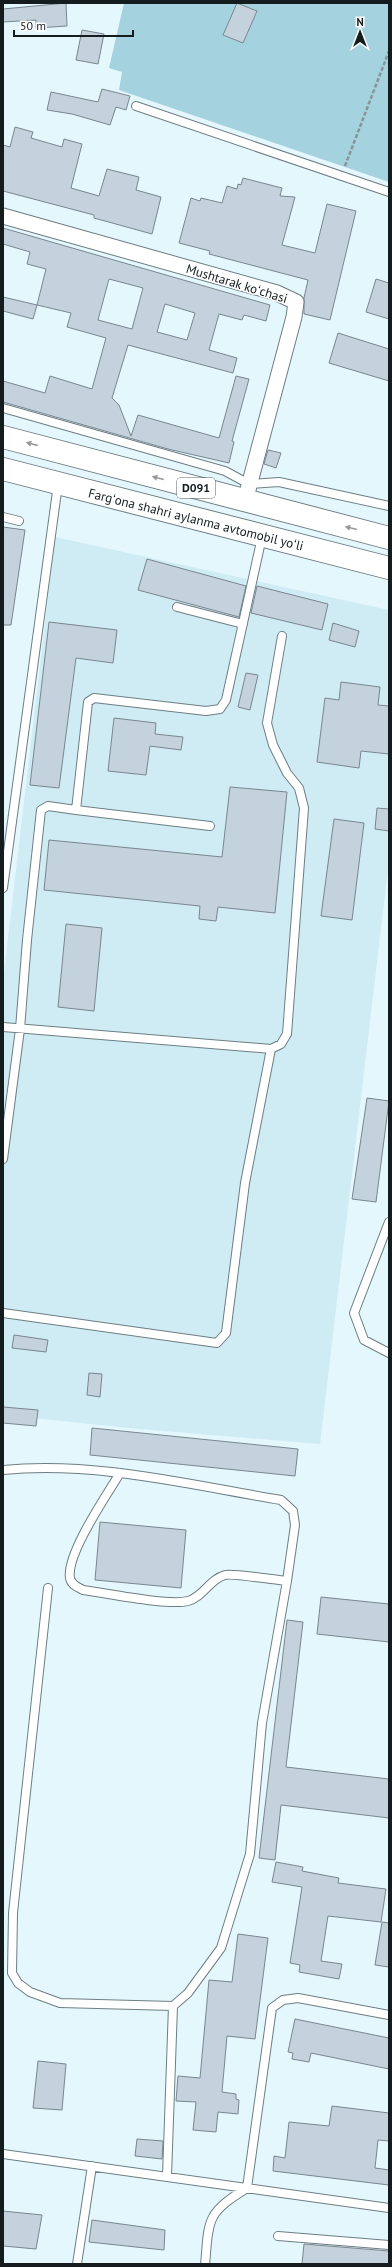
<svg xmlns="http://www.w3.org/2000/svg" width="392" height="2267" font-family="'PT Sans',sans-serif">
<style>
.built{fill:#cfebf3}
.green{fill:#a4d2de}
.building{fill:#c4d2dd;stroke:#798690;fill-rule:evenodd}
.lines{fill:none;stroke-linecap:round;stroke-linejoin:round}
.lane-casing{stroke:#6d7e83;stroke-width:10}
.street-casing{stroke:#6d7e83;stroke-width:17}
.highway-casing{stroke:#6d7e83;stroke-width:24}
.path{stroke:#879499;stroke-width:2.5;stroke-dasharray:4 2;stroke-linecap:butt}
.lane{stroke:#fff;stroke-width:8}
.street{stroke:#fff;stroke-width:15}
.highway{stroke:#fff;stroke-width:22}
.oneway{fill:#96999a}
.labels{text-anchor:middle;stroke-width:3;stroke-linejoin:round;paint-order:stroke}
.shield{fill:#fff;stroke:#5b6062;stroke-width:1}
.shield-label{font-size:12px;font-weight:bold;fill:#151c1e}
.street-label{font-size:13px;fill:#151c1e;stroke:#fff}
</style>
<rect width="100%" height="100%" fill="#e4f7fd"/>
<!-- built -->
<path class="built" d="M55 537 389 610V861L320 1444 139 1429 3 1415V981Z"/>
<!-- green -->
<path class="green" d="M124 3H389V182L119 90 122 72 109 68Z"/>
<!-- building -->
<path class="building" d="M66 3 67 26 36 28V20L3 22V9Z
M237 3 257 11 243 43 223 35Z
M82 30 104 34 98 64 76 60Z
M102 89 130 96 126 110 116 107 110 125 72 114 47 110 51 92 98 102Z
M15 127 33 132 31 138 62 147 64 139 82 144 71 188 99 196 107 169 139 177 136 190 161 197 152 234 94 218V215L3 191V145L10 147Z
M243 178 282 188 280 196 295 197 282 245 315 253 327 204 356 211 330 320 304 314V298L308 280 209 254 210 251 179 243 191 198 200 201 201 198 222 203 227 186 237 189 238 184 241 185Z
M3 228 270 305 266 321 244 315 242 320 219 314 209 350 237 358 233 373 128 345 112 398 119 405 131 436 138 415 219 438 236 376 249 379 232 441 234 442 229 463 168 449 3 402V381L45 393 50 376 92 389 106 338 67 327 71 313 37 305 46 269 27 264 30 252 3 244ZM109 279 143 288 132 329 98 320ZM165 304 195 313 187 340 157 332Z
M376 279 389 283V319L366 312Z
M3 297 37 305 33 319 3 311Z
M338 333 389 349V381L329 363Z
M268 450 281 453 276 468 264 464Z
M3 527 25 530 11 625H3Z
M147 559 246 586 239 617 138 590Z
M257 586 328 604 322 630 251 613Z
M49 622 117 630 113 663 76 658 59 788 30 785Z
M333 623 359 631 355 647 329 640Z
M246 673 258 675 250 710 238 707Z
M341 682 380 687 378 705 389 706V754L361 751 359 768 317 762 325 698 339 700Z
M114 718 156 723 155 734 183 737 181 750 150 746 146 775 108 771Z
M230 787 287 792 275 913 218 907 216 921 199 919 200 906 44 890 49 840 222 857Z
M377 808 389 809V831L375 829Z
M334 819 364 823 352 920 321 916Z
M66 924 102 928 94 1011 58 1007Z
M367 1098 389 1101 376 1202 352 1199Z
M14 1335 48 1340 46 1352 12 1348Z
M89 1373 102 1374 100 1397 87 1395Z
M3 1407 38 1410 36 1426 3 1423Z
M92 1428 298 1449 295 1476 90 1455Z
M100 1522 186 1530 181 1588 95 1580Z
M321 1597 389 1604V1642L317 1634Z
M287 1620 303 1622 286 1767 389 1779V1818L281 1805 275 1860 259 1858Z
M276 1862 303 1867 302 1871 339 1878 338 1883 386 1889 381 1922 328 1916 321 1961 342 1964 339 1979 299 1972 300 1965 290 1963 302 1887 272 1882Z
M382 1922 389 1923V1967L375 1965Z
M238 1934 268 1938 255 2039 227 2036 222 2092 236 2094V2099L239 2100 238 2114 218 2112 216 2132 193 2130 196 2102 176 2101 178 2076 200 2078 209 1980 232 1982Z
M295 2019 389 2038V2069L311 2053 309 2062 292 2059 293 2053 288 2052Z
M38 2061 66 2064 62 2110 33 2108Z
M332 2106 389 2113V2141L378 2140 375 2168 389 2170V2185L273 2171 274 2156 285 2158 289 2122 329 2126Z
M137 2139 163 2141 162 2159 135 2156Z
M3 2211 42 2215 36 2249 3 2246Z
M92 2220 165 2230 164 2250 89 2242Z
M304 2244 389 2251V2264H302Z"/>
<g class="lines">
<!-- lane casing -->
<g class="lane-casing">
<path id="lane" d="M136 106 389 192
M3 408 225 471 249 484 279 482 389 506
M3 517 19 521
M177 607 243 624
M76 810 210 826
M3 888 58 484
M3 1027 271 1049 281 1044 287 1034 304 808 299 788 287 773 273 745 267 723 282 636
M3 1159 20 1029 27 940 41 810 48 806 76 810 88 702 94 698 206 711 220 709 226 700 262 537
M389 1222 354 1313 364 1340 389 1353
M3 1313 217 1343 226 1333 245 1183 271 1049
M3 1470C96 1461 190 1485 281 1500L293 1511 295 1525 287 1581 262 1723 250 1854 221 1948 188 1993 173 2006 167 2176
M120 1473C107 1495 66 1554 70 1578 71 1585 78 1587 83 1590 106 1593 168 1606 188 1601 203 1597 210 1579 225 1575 233 1573 275 1580 287 1581
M48 1588 13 1913 12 1973 18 1983 30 1992 60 2003 173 2006
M3 2154 389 2208
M278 2236 389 2245
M77 2264 92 2166
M205 2264C207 2249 206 2230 213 2217 219 2205 236 2195 247 2188L272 2008 283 2000 298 1998 389 2015"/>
</g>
<!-- street casing -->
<g class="street-casing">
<path id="street" d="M3 216 277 293 296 302 294 317 245 501"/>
</g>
<!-- highway casing -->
<g class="highway-casing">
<path id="highway" d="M3 437 389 538
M3 469 389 568"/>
</g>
<!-- path -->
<path class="path" d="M345 166 389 51"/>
<!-- lane -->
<use href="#lane" class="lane"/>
<!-- street -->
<use href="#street" class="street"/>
<!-- highway -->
<use href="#highway" class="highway"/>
</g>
<!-- one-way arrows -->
<defs><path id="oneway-solid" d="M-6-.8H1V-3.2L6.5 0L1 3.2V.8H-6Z"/></defs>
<g class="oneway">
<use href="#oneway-solid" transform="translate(32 444) rotate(-165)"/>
<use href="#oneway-solid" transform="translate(158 478) rotate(-165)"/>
<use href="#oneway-solid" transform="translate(351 528) rotate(-166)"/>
</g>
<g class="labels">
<!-- shield labels -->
<rect class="shield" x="177" y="478" width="38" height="20" rx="3"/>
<g class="shield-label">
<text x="196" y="492">D091</text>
</g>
<!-- street labels -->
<g class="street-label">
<text transform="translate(237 283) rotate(17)" y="5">Mushtarak koʻchasi</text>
<text transform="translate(196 519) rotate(14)" y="5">Fargʻona shahri aylanma avtomobil yoʻli</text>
</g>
</g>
<!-- border -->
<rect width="392" height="2267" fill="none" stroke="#151c1e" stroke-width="8"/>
<!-- north arrow -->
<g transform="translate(360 32)" stroke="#ffffff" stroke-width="3" paint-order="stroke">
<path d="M0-3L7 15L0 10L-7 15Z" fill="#151c1e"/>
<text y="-6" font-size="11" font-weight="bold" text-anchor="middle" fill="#151c1e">N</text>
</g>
<!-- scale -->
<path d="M14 30v6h119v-6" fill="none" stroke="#151c1e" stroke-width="2"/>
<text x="20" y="30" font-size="12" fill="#151c1e" stroke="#ffffff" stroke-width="3" paint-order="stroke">50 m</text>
</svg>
